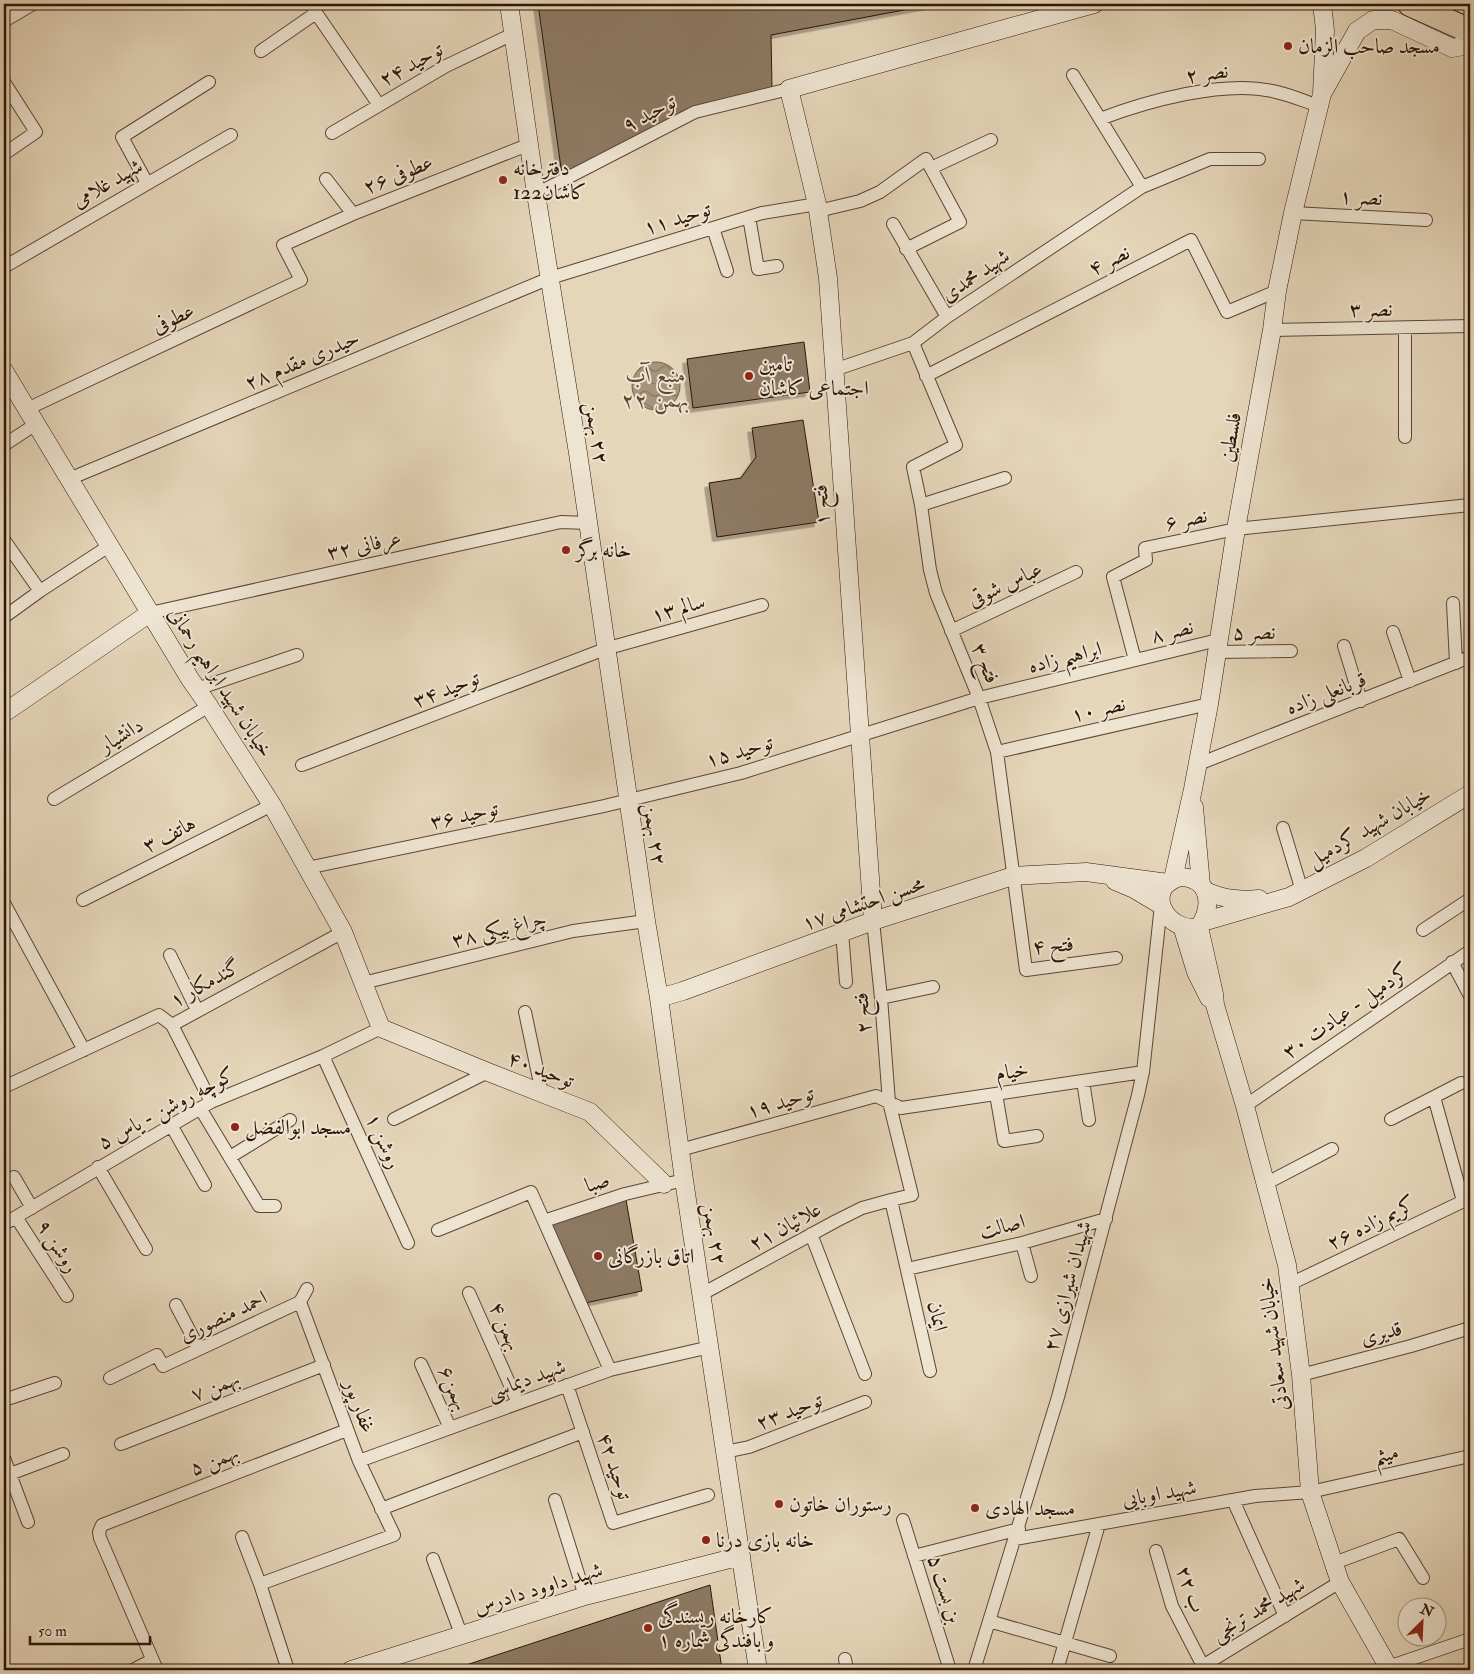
<svg xmlns="http://www.w3.org/2000/svg" width="1474" height="1674" font-family="'IM FELL Double Pica',Amiri,serif">
<style>
.water{fill:url(#water-waves);stroke:#77624d}
.building{fill:#8d7964;stroke:#2e1607;filter:url(#shadow)}
.lines{fill:none;stroke-linecap:round;stroke-linejoin:round}
.street-casing{stroke:#5c4634;stroke-width:14}
.secondary-casing{stroke:#2e1607;stroke-width:19}
.highway-casing{stroke:#2e1607;stroke-width:26}
.street{stroke:#eee4d2;stroke-width:12}
.secondary{stroke:#eee4d2;stroke-width:18}
.highway{stroke:#e5d5b9;stroke-width:24}
.poi-dot{fill:#8f2418;stroke:#eee4d2;stroke-width:2}
.labels{text-anchor:middle;stroke-width:4;stroke-linejoin:round;paint-order:stroke}
.poi-label{font-size:21px;fill:#2e1607;stroke:#eee4d2;text-anchor:start}
.street-label{font-size:21px;fill:#2e1607;stroke:#eee4d2}
.water-label{font-size:22px;font-style:italic;fill:#5e4836;stroke:#eee4d2}
</style>
<defs>
<pattern id="water-waves" width="16" height="10" patternUnits="userSpaceOnUse" patternTransform="scale(1.25)"><rect width="16" height="10" fill="#a7947c"/><path d="M0 5q4-4 8 0t8 0" fill="none" stroke="#887864"/></pattern>
<filter id="shadow"><feDropShadow dx="-4.5" dy="4.5" stdDeviation="0" flood-color="#0004"/></filter>
</defs>
<rect width="100%" height="100%" fill="#e5d5b9"/>
<filter id="stains"><feTurbulence type="fractalNoise" baseFrequency=".004" numOctaves="4"/><feColorMatrix values="0 0 0 0 .2 0 0 0 0 .09 0 0 0 0 .02 0 0 0 .5 -.17"/></filter>
<radialGradient id="worn" r=".72"><stop offset=".6" stop-color="#630" stop-opacity="0"/><stop offset="1" stop-color="#630" stop-opacity=".3"/></radialGradient>
<!-- water -->
<path class="water" d="M632 386a24 24 0 1 1 48 0a24 24 0 1 1-48 0Z"/>
<!-- building -->
<path class="building" d="M538 4H936L771 35 772 89 685 110 562 175Z
M804 342 810 392 693 408 687 359Z
M803 420 819 522 717 537 709 483 741 478 756 457 752 428Z
M625 1194 642 1291 580 1304 544 1221Z
M710 1585 722 1670H451Z"/>
<g class="lines">
<!-- street casing -->
<g class="street-casing">
<path id="street" d="M310 4 379 105
M4 21 33 4
M261 51 316 13
M4 82 36 132 4 154
M1100 119C1147 101 1223 80 1272 91 1288 94 1304 101 1319 106
M332 133 446 66 513 34
M931 168 991 140
M326 179 353 214
M147 183 122 137 209 82
M1142 187 1210 159H1259
M536 194 695 112 789 89
M818 211 860 201 880 192 926 159 960 222 906 249
M1293 213 1426 220
M749 217 758 269 777 266
M893 224 947 317
M713 228 727 271
M4 267 231 135
M1405 328V437
M1272 330 1470 326
M913 343 956 445 913 467 921 505 930 570 936 593 979 698 997 752 1026 970 1116 958
M834 370 913 343 947 317 1142 187 1073 75
M926 376 1191 240 1227 312 1277 291
M27 409 301 280 283 245 353 214 530 144
M4 445 36 424
M69 479 550 278 762 213 817 204
M921 505 1005 478
M4 540 40 591
M1453 603 1456 663
M150 613 561 522 587 523
M4 617 40 591 109 546
M951 631 1076 572
M1393 632 1410 681
M1344 646 1361 701
M1217 652 1291 651
M1135 660 1113 577 1146 560 1145 548 1236 529 1470 505
M197 689 297 655
M997 752 1209 704
M302 765 605 649 762 605
M1196 765 1470 657
M54 799 209 706
M1283 828 1302 891
M307 868 604 806 741 773 979 698 1218 640
M83 900 272 805
M4 903 84 1050
M873 921 881 998 889 1102 912 1195 891 1200 930 1371
M1423 930 1470 899
M842 932 846 982
M170 955 197 1010
M1452 962 1470 996
M363 983 573 931 646 921
M881 998 933 987
M525 1012 542 1093
M172 1025 211 1102
M323 1056 408 1243
M1083 1081 1089 1120
M4 1087 159 1015 172 1025 343 932
M996 1094 1004 1141 1037 1136
M1434 1097 1463 1201
M1245 1106 1470 951
M200 1108 259 1206H275
M394 1119 488 1072
M1391 1119 1461 1083
M171 1125 205 1185
M680 1150 876 1096 901 1108 1143 1072
M230 1157 290 1120
M98 1167 146 1249
M14 1177 32 1208
M1265 1184 1332 1149
M16 1217 67 1296
M544 1221 625 1194 684 1180
M4 1224 211 1102 323 1056 381 1028
M438 1230 531 1192 610 1370
M811 1234 865 1374
M1022 1243 1031 1276
M907 1269 1022 1243 1106 1219
M1290 1284 1470 1198
M469 1293 518 1403
M702 1294 836 1221 862 1208 891 1200
M176 1305 199 1349
M421 1364 450 1428
M1301 1375 1411 1346 1470 1328
M110 1378 157 1355 163 1366 300 1302
M567 1385 613 1523 708 1495
M4 1400 55 1383
M121 1444 324 1365
M725 1452 749 1447 865 1402
M4 1458 28 1522
M359 1461 610 1370 710 1347
M10 1474 63 1454
M555 1500 585 1596
M1233 1500 1285 1616
M381 1509 583 1432
M903 1520 950 1670
M242 1537 260 1584 288 1670
M1015 1539 1255 1496 1310 1492 1470 1456
M1156 1551 1172 1606 1203 1666
M914 1556 1019 1529
M433 1559 461 1634
M1334 1563 1399 1539 1423 1578
M260 1584 394 1535 359 1461 300 1302 307 1289
M989 1621 1110 1656
M845 1659 847 1670
M1388 1667 1470 1639
M133 1670 152 1660
M157 1670 100 1538 99 1532 102 1525 347 1430
M974 1670 1058 1397 1138 1095 1143 1072 1161 905
M1057 1670 1099 1524
M1196 1670 1340 1582"/>
</g>
<!-- secondary casing -->
<g class="secondary-casing">
<path id="secondary" d="M509 4 536 194 578 453 646 921 659 998 684 1180 758 1670
M1323 92 1357 31 1373 20H1392L1452 48 1470 45
M4 371 190 679 209 706 272 805 343 932 381 1028 488 1072 590 1112 664 1184
M4 713 150 613
M1194 807 1201 885
M1180 877C1211 878 1213 906 1199 927 1166 934 1142 888 1180 877Z
M1173 879 1193 789 1209 704 1236 529 1272 330 1277 291 1293 213 1322 94 1325 30 1322 4
M1115 881 1134 889 1161 905
M1205 891C1225 899 1237 901 1259 899
M873 921 828 278 817 204 789 89 1094 4
M1202 922 1289 897 1366 858 1470 794
M1182 926 1196 972 1209 998
M1199 927 1214 994 1215 1005 1245 1106 1287 1265 1301 1375 1310 1492 1340 1582 1390 1670
M659 998 683 991 873 921 1013 876 1086 872 1168 883
M351 1670 585 1596 741 1556"/>
</g>
<!-- highway casing -->
<g class="highway-casing">
<path id="highway" d="M1410 4 1470 31"/>
</g>
<!-- street -->
<use href="#street" class="street"/>
<!-- secondary -->
<use href="#secondary" class="secondary"/>
<!-- highway -->
<use href="#highway" class="highway"/>
</g>
<!-- markers -->
<g class="poi-dot">
<circle cx="1288" cy="46" r="5"/>
<circle cx="503" cy="180" r="5"/>
<circle cx="749" cy="376" r="5"/>
<circle cx="566" cy="550" r="5"/>
<circle cx="235" cy="1127" r="5"/>
<circle cx="598" cy="1256" r="5"/>
<circle cx="779" cy="1504" r="5"/>
<circle cx="975" cy="1508" r="5"/>
<circle cx="706" cy="1540" r="5"/>
<circle cx="648" cy="1628" r="5"/>
</g>
<g class="labels">
<!-- poi labels -->
<g class="poi-label">
<text x="1298" y="53">مسجد صاحب الزمان</text>
<text x="513" y="175">دفترخانه<tspan x="513" dy="24">122کاشان</tspan></text>
<text x="759" y="371">تامین<tspan x="759" dy="24">اجتماعی کاشان</tspan></text>
<text x="576" y="557">خانه برگر</text>
<text x="245" y="1134">مسجد ابوالفضل</text>
<text x="608" y="1263">اتاق بازرگانی</text>
<text x="789" y="1511">رستوران خاتون</text>
<text x="985" y="1515">مسجد الهادی</text>
<text x="716" y="1547">خانه بازی درنا</text>
<text x="658" y="1623">کارخانه ریسندگی<tspan x="658" dy="24">و بافندگی شماره ۱</tspan></text>
</g>
<!-- street labels -->
<g class="street-label">
<text transform="translate(411 64) rotate(-29)" y="7">توحید ۲۴</text>
<text transform="translate(1207 73) rotate(-8)" y="7">نصر ۲</text>
<text transform="translate(649 113) rotate(-28)" y="7">توحید ۹</text>
<text transform="translate(398 174) rotate(-22)" y="7">عطوفی ۲۶</text>
<text transform="translate(107 183) rotate(-30)" y="7">شهید غلامی</text>
<text transform="translate(1361 197) rotate(3)" y="7">نصر ۱</text>
<text transform="translate(677 218) rotate(-17)" y="7">توحید ۱۱</text>
<text transform="translate(1109 260) rotate(-27)" y="7">نصر ۴</text>
<text transform="translate(975 275) rotate(-34)" y="7">شهید محمدی</text>
<text transform="translate(1371 309) rotate(-1)" y="7">نصر ۳</text>
<text transform="translate(173 318) rotate(-25)" y="7">عطوفی</text>
<text transform="translate(302 360) rotate(-23)" y="7">حیدری مقدم ۲۸</text>
<text transform="translate(597 433) rotate(81)" y="7">٢٢ بهمن</text>
<text transform="translate(1230 437) rotate(-80)" y="7">فلسطین</text>
<text transform="translate(821 505) rotate(-94)" y="7">فتح ۱</text>
<text transform="translate(1186 519) rotate(-12)" y="7">نصر ۶</text>
<text transform="translate(364 545) rotate(-12)" y="7">عرفانی ۳۲</text>
<text transform="translate(1005 584) rotate(-25)" y="7">عباس شوقی</text>
<text transform="translate(678 608) rotate(-16)" y="7">سالم ۱۳</text>
<text transform="translate(1172 631) rotate(-14)" y="7">نصر ۸</text>
<text transform="translate(1254 632) rotate(-1)" y="7">نصر ۵</text>
<text transform="translate(1065 657) rotate(-14)" y="7">ابراهیم زاده</text>
<text transform="translate(986 663) rotate(68)" y="7">فتح ۳</text>
<text transform="translate(221 682) rotate(57)" y="7">خیابان شهید ابراهیم رحمانی</text>
<text transform="translate(446 689) rotate(-21)" y="7">توحید ۳۴</text>
<text transform="translate(1326 693) rotate(-21)" y="7">قربانعلی زاده</text>
<text transform="translate(1098 709) rotate(-13)" y="7">نصر ۱۰</text>
<text transform="translate(121 735) rotate(-31)" y="7">دانشیار</text>
<text transform="translate(739 751) rotate(-16)" y="7">توحید ۱۵</text>
<text transform="translate(464 815) rotate(-12)" y="7">توحید ۳۶</text>
<text transform="translate(1369 827) rotate(-30)" y="7">خیابان شهید کردمیل</text>
<text transform="translate(169 834) rotate(-27)" y="7">هاتف ۳</text>
<text transform="translate(655 834) rotate(82)" y="7">٢٢ بهمن</text>
<text transform="translate(863 903) rotate(-19)" y="7">محسن احتشامی ۱۷</text>
<text transform="translate(499 929) rotate(-14)" y="7">چراغ بیکی ۳۸</text>
<text transform="translate(1053 945) rotate(-5)" y="7">فتح ۴</text>
<text transform="translate(205 983) rotate(-29)" y="7">گندمکار ۱</text>
<text transform="translate(1346 1011) rotate(-35)" y="7">کردمیل - عبادت ۳۰</text>
<text transform="translate(862 1013) rotate(-95)" y="7">فتح ۲</text>
<text transform="translate(541 1069) rotate(21)" y="7">توحید ۴۰</text>
<text transform="translate(1012 1071) rotate(-8)" y="7">خیام</text>
<text transform="translate(780 1102) rotate(-16)" y="7">توحید ۱۹</text>
<text transform="translate(166 1108) rotate(-28)" y="7">کوچه روشن - یاس ۵</text>
<text transform="translate(384 1141) rotate(66)" y="7">روشن ۱</text>
<text transform="translate(597 1182) rotate(-18)" y="7">صبا</text>
<text transform="translate(1371 1223) rotate(-26)" y="7">کریم زاده ۲۶</text>
<text transform="translate(785 1226) rotate(-29)" y="7">علائیان ۲۱</text>
<text transform="translate(1002 1226) rotate(-14)" y="7">اصالت</text>
<text transform="translate(715 1234) rotate(81)" y="7">٢٢ بهمن</text>
<text transform="translate(58 1246) rotate(57)" y="7">روشن ۹</text>
<text transform="translate(1067 1286) rotate(-75)" y="7">شهیدان شیرازی ۲۷</text>
<text transform="translate(223 1316) rotate(-25)" y="7">احمد منصوری</text>
<text transform="translate(938 1316) rotate(77)" y="7">ایمان</text>
<text transform="translate(506 1326) rotate(66)" y="7">بهمن ۴</text>
<text transform="translate(1381 1333) rotate(-15)" y="7">قدیری</text>
<text transform="translate(1273 1344) rotate(-97)" y="7">خیابان شهید سعادتی</text>
<text transform="translate(526 1379) rotate(-20)" y="7">شهید دیماسی</text>
<text transform="translate(215 1386) rotate(-21)" y="7">بهمن ۷</text>
<text transform="translate(454 1388) rotate(66)" y="7">بهمن۶</text>
<text transform="translate(360 1406) rotate(70)" y="7">غفار پور</text>
<text transform="translate(789 1411) rotate(-21)" y="7">توحید ۲۳</text>
<text transform="translate(1386 1454) rotate(-13)" y="7">میثم</text>
<text transform="translate(214 1460) rotate(-21)" y="7">بهمن ۵</text>
<text transform="translate(615 1466) rotate(71)" y="7">توحید ۴۲</text>
<text transform="translate(1159 1493) rotate(-10)" y="7">شهید اوبایی</text>
<text transform="translate(538 1588) rotate(-17)" y="7">شهید داوود دادرس</text>
<text transform="translate(945 1589) rotate(73)" y="7">بن بست ۵</text>
<text transform="translate(1191 1589) rotate(70)" y="7">ب ۲۲</text>
<text transform="translate(1258 1609) rotate(-31)" y="7">شهید محمد ترنجی</text>
</g>
<!-- water labels -->
<g class="water-label">
<text x="656" y="382">منبع آب<tspan x="656" dy="25">۲۲ بهمن</tspan></text>
</g>
</g>
<!-- margin -->
<rect width="1474" height="1674" fill="none" stroke="#e5d5b9" stroke-width="20"/>
<rect x="5" y="5" width="1464" height="1664" fill="none" stroke="#2e1607" stroke-width="2.5"/>
<rect x="10" y="10" width="1454" height="1654" fill="none" stroke="#2e1607"/>
<!-- north arrow -->
<g transform="translate(1422 1622) rotate(24)"><circle r="24" fill="#eee4d2" stroke="#a19281"/>
<path d="M0-4L9 19L0 12L-9 19Z" fill="#8f2418"/>
<text y="-8" font-size="14" font-weight="bold" text-anchor="middle" fill="#2e1607">N</text>
</g>
<!-- scale -->
<path d="M30 1636v8h120v-8" fill="none" stroke="#2e1607" stroke-width="2.5"/>
<text x="38" y="1636" font-size="15" fill="#2e1607" stroke="#eee4d2" stroke-width="4" paint-order="stroke">50 m</text>
<rect width="100%" height="100%" filter="url(#stains)"/>
<rect width="100%" height="100%" fill="url(#worn)"/>
</svg>
